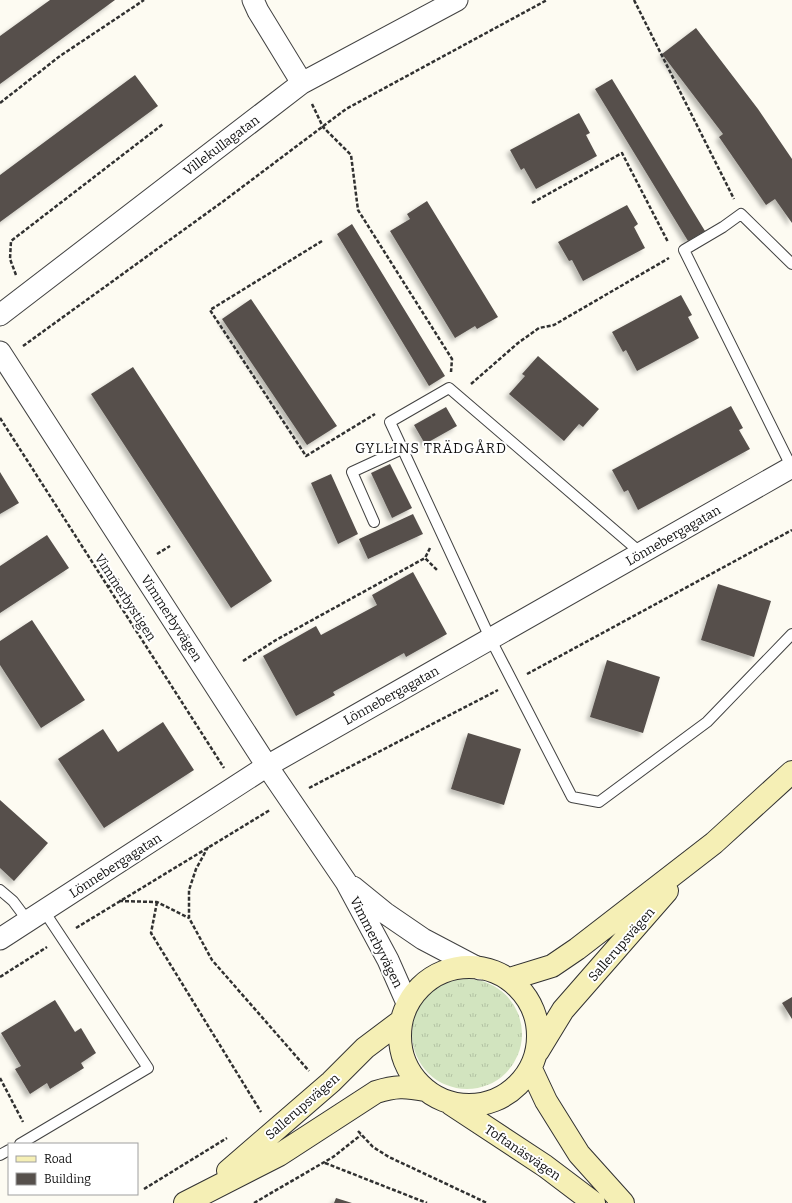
<svg xmlns="http://www.w3.org/2000/svg" width="792" height="1203" font-family="Bitter,serif">
<style>
.grass{fill:url(#grass-tufts)}
.building{fill:#56504c;filter:url(#shadow)}
.lines{fill:none;stroke-linecap:round;stroke-linejoin:round}
.lane-casing{stroke:#424242;stroke-width:12}
.street-casing{stroke:#424242;stroke-width:23}
.secondary-casing{stroke:#313131;stroke-width:24}
.path{stroke:#313131;stroke-width:2.5;stroke-dasharray:4 2;stroke-linecap:butt}
.lane{stroke:#fff;stroke-width:10}
.street{stroke:#fff;stroke-width:21}
.secondary{stroke:#f5efb5;stroke-width:22}
.labels{text-anchor:middle;stroke-width:4;stroke-linejoin:round;paint-order:stroke}
.street-label{font-size:13px;fill:#0f0f0f;stroke:#fff}
.neighbourhood-label{font-size:14px;letter-spacing:1px;fill:#0f0f0f;stroke:#fff}
</style>
<defs>
<pattern id="grass-tufts" width="24" height="20" patternUnits="userSpaceOnUse"><rect width="24" height="20" fill="#d2e4bf"/><path d="M3 7l-1-3M5 7V3M7 7l1-3M15 17l-1-3M17 17v-4M19 17l1-3" fill="none" stroke="#b3c2a3"/></pattern>
<filter id="shadow"><feDropShadow dx="-3.5" dy="3.5" stdDeviation="2" flood-color="#0004"/></filter>
</defs>
<rect width="100%" height="100%" fill="#fdfbf2"/>
<!-- grass -->
<path class="grass" d="M412 1034a55 55 0 1 1 110 0a55 55 0 1 1-110 0Z"/>
<!-- building -->
<path class="building" d="M50 0H115L0 84V36Z
M696 28 758 109 792 159V223L775 199 766 205 719 137 723 134 662 54Z
M135 75 158 106 0 222V175Z
M612 79 705 231 688 241 595 89Z
M579 113 590 133 586 135 597 156 536 189 524 168 521 170 510 150Z
M427 201 498 317 477 329 475 326 455 338 390 231 410 219 407 214Z
M627 205 638 224 634 227 645 248 583 281 572 260 569 261 558 242Z
M352 224 445 376 429 386 337 234Z
M681 295 692 315 688 317 699 338 637 371 626 350 623 352 612 332Z
M251 299 337 426 307 445 222 319Z
M538 356 599 409 583 427 579 424 564 441 509 394 525 376 522 374Z
M133 367 272 581 231 608 91 394Z
M731 406 743 428 739 430 750 449 638 510 628 490 624 492 612 470Z
M446 407 457 426 425 444 414 425Z
M390 464 412 508 392 518 371 473Z
M0 472 19 503 0 514Z
M331 474 358 534 338 544 311 483Z
M413 514 423 534 368 559 359 539Z
M47 535 69 568 0 613V566Z
M413 572 447 634 406 657 404 653 333 692 335 695 296 716 263 656 316 626 321 635 377 605 372 595Z
M718 584 771 601 754 657 701 640Z
M32 620 85 700 41 728 0 665V641Z
M607 660 660 677 643 733 590 717Z
M163 722 194 770 104 828 58 759 103 729 118 752Z
M468 733 521 749 504 805 451 789Z
M0 800 48 843 14 881 0 868Z
M792 997V1019L782 1003Z
M55 1000 75 1032 81 1028 96 1053 81 1063 84 1068 50 1089 47 1083 30 1094 15 1069 21 1066 1 1033Z
M336 1198 352 1203H334Z"/>
<g class="lines">
<!-- lane casing -->
<g class="lane-casing">
<path id="lane" d="M792 264 741 214 723 227 684 250 792 468
M374 522 352 472 402 449
M641 553 449 388 390 422 491 640 572 797 599 802 707 722 792 634
M0 890 13 901 28 921
M20 1144 148 1068 44 911
M0 1155 9 1150"/>
</g>
<!-- street casing -->
<g class="street-casing">
<path id="street" d="M253 0 258 11 302 83
M0 315 302 83 457 0
M0 352 267 766 346 882 388 960 407 1003
M353 887 385 913 423 939 480 969
M0 939 267 766 792 467"/>
</g>
<!-- secondary casing -->
<g class="secondary-casing">
<path id="secondary" d="M400 1036a69 69 0 1 1 138 0a69 69 0 1 1-138 0Z
M510 979 552 966 577 949 714 843 792 772
M538 1051 563 1010 667 891
M531 1069 546 1101 579 1154 623 1203
M451 1104 545 1166 594 1203
M228 1171 331 1082 365 1048 401 1021
M185 1203 279 1155 376 1092C395 1086 405 1086 425 1090"/>
</g>
<!-- path -->
<path class="path" d="M634 0 734 199
M0 103 60 56 144 0
M312 104 323 127 351 155 358 210 452 359 451 372
M532 203 622 153 668 242
M322 241 210 310 306 456 375 414
M16 275 10 259 11 241 163 124
M23 346 225 200 346 109 547 0
M471 384 518 343 539 328 554 325 669 258
M0 418 224 768
M430 548 425 558 438 571
M157 554 170 546
M108 587 119 579
M243 661 276 640 425 558
M527 674 792 530
M309 788 498 690
M208 847 196 869 189 890V918L212 960 309 1071
M119 901 157 902 189 918
M157 902 151 933 261 1112
M76 928 270 810
M0 977 47 947
M0 1078 23 1122
M358 1131 373 1147 389 1157 487 1203
M325 1163 427 1203
M144 1189 227 1138
M254 1203 333 1157 361 1135"/>
<!-- lane -->
<use href="#lane" class="lane"/>
<!-- street -->
<use href="#street" class="street"/>
<!-- secondary -->
<use href="#secondary" class="secondary"/>
</g>
<g class="labels">
<!-- street labels -->
<g class="street-label">
<text transform="translate(221 145) rotate(-37)" y="5">Villekullagatan</text>
<text transform="translate(673 535) rotate(-30)" y="5">Lönnebergagatan</text>
<text transform="translate(126 597) rotate(57)" y="5">Vimmerbystigen</text>
<text transform="translate(172 618) rotate(57)" y="5">Vimmerbyvägen</text>
<text transform="translate(391 695) rotate(-29)" y="5">Lönnebergagatan</text>
<text transform="translate(115 865) rotate(-33)" y="5">Lönnebergagatan</text>
<text transform="translate(377 942) rotate(63)" y="5">Vimmerbyvägen</text>
<text transform="translate(621 944) rotate(-49)" y="5">Sallerupsvägen</text>
<text transform="translate(302 1106) rotate(-41)" y="5">Sallerupsvägen</text>
<text transform="translate(523 1152) rotate(34)" y="5">Toftanäsvägen</text>
</g>
<!-- neighbourhood labels -->
<g class="neighbourhood-label">
<text x="431" y="453">GYLLINS TRÄDGÅRD</text>
</g>
</g>
<!-- legend -->
<rect x="8" y="1143" width="130" height="52" fill="#ffffff" stroke="#9f9f9f"/>
<rect x="16" y="1156" width="20" height="6" fill="#f5efb5" stroke="#9f9f9f"/>
<text x="44" y="1163" font-size="12" fill="#0f0f0f">Road</text>
<rect x="16" y="1173" width="20" height="12" fill="#56504c" stroke="#9f9f9f"/>
<text x="44" y="1183" font-size="12" fill="#0f0f0f">Building</text>
</svg>
